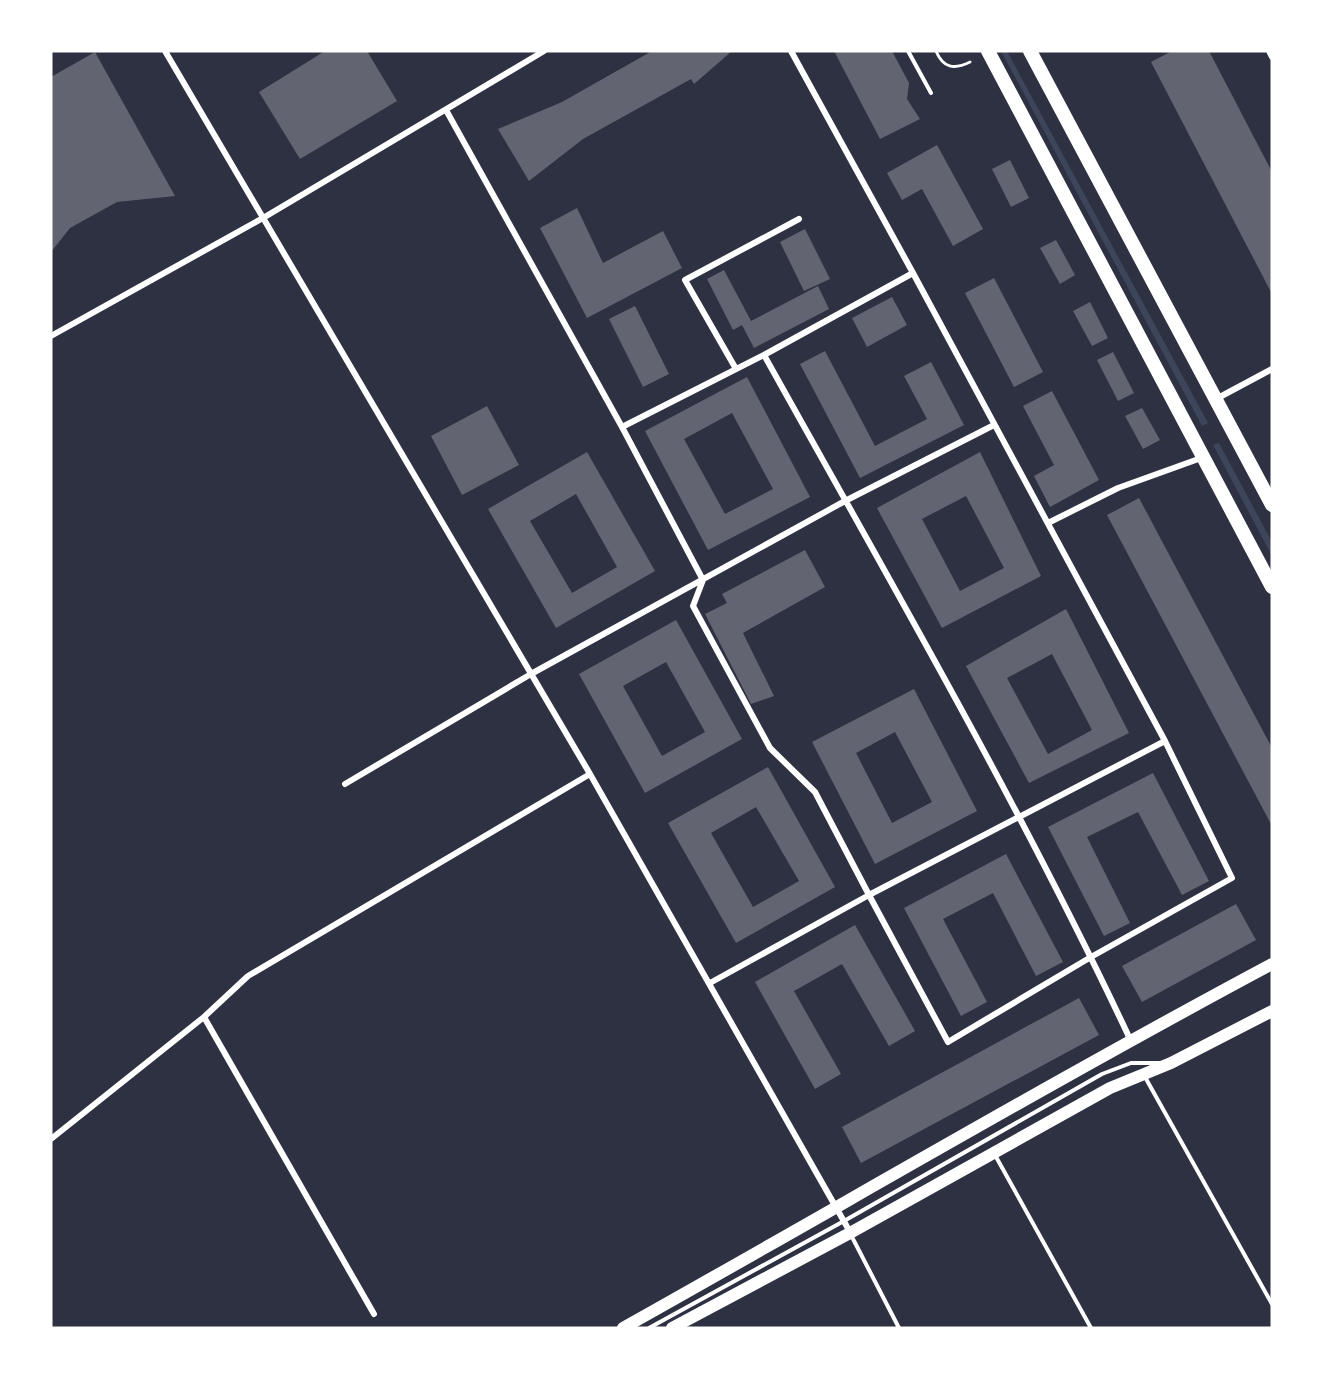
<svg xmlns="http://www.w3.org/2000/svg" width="1323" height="1379" font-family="'Libre Baskerville',serif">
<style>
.green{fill:#3c4559}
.building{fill:#626471;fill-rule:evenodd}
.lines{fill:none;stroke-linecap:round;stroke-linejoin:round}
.path{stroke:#fff;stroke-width:3}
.service{stroke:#fff;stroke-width:4}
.minor{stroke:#fff;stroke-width:6}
.secondary{stroke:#fff;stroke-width:12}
.primary{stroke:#fff;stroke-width:14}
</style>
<rect width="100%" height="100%" fill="#2d3142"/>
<!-- green -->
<path class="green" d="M1001 51H1007L1208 423 1202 426Z
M1219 443 1272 542V556L1213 445Z"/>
<!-- building -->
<path class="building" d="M325 51H367L397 101 300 159 259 92Z
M652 51H732L694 84 691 79 583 139 529 181 498 129 562 102Z
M834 51H892L909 83 907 99 920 119 880 139Z
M1172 51H1209L1272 172V294L1151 62Z
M95 52 175 196 117 202 70 228 51 252V77Z
M937 145 983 229 953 246 922 189 902 200 887 173Z
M1010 160 1029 198 1011 207 992 169Z
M577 208 603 263 663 231 682 268 587 318 540 228Z
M805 229 830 279 804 291 780 242Z
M1056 240 1075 275 1060 284 1040 248Z
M724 270 751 321 818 286 829 309 754 348 742 325 733 330 707 279Z
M994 278 1043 372 1014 387 965 293Z
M892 297 907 325 867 347 852 318Z
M1090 302 1108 338 1092 346 1073 311Z
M635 306 669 374 643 387 609 319Z
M825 351 875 446 927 419 904 376 931 362 964 425 860 478 800 364Z
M1113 352 1134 393 1118 401 1097 360Z
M747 377 810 497 708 550 645 431ZM732 413 773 489 725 514 684 439Z
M1052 391 1099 480 1050 507 1034 476 1054 465 1023 406Z
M487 406 519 465 462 495 431 436Z
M1142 408 1160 440 1143 449 1125 416Z
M587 452 655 571 556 628 488 509ZM576 494 617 567 572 593 530 521Z
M980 452 1041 576 942 628 877 508ZM966 496 1004 568 960 591 922 519Z
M1139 498 1272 748V826L1107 515Z
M805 550 825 587 743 633 774 696 751 704 705 614 727 603 722 594Z
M1066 609 1129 733 1029 783 966 666ZM1052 654 1092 730 1048 754 1007 678Z
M676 620 742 739 645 793 579 674ZM666 662 705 732 662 756 623 686Z
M914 689 977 811 875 864 812 742ZM895 732 932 802 892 823 856 753Z
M768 767 835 887 736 943 668 823ZM756 807 799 881 753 907 711 833Z
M1153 773 1209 881 1182 895 1138 812 1087 837 1130 923 1104 936 1048 827Z
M1006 854 1063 962 1036 976 993 893 943 919 987 1002 961 1016 904 908Z
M1236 904 1256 940 1142 1002 1122 966Z
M855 925 915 1031 889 1046 842 964 794 991 841 1074 815 1089 755 982Z
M1079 998 1099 1035 861 1163 842 1127Z"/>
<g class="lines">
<!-- path -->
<path class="path" d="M936 51C943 68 954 70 970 62"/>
<!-- service -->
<path class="service" d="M908 51 931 93
M1145 1077 1272 1304
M995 1155 1091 1328
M851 1235 899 1328
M649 1328 844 1221 1102 1074 1131 1063H1159"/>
<!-- minor -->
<path class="minor" d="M165 51 590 774 850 1232
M1269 51 1272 57
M446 110 622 427 703 580 693 606 770 748 815 792 869 895 948 1042 1091 957 1232 878 1165 741 913 273 791 51
M51 336 263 218 544 51
M764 355C890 581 1020 805 1130 1039
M736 369 685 280 799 219
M1216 399 1272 369
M622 427 764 355 913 273
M1048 523 1118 488 1204 457
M345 784 531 674 845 501 994 425
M710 983 869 895 1165 741
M204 1017 374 1314
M51 1139 204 1017 248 976 590 774"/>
<!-- secondary -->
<path class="secondary" d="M623 1328C839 1207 1053 1081 1272 964
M672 1328 850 1233 1110 1088 1171 1063 1272 1011"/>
<!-- primary -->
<path class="primary" d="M988 51 1272 587
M1030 51 1272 505"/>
</g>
<!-- border -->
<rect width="1323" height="1379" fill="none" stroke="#ffffff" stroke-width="105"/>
</svg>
